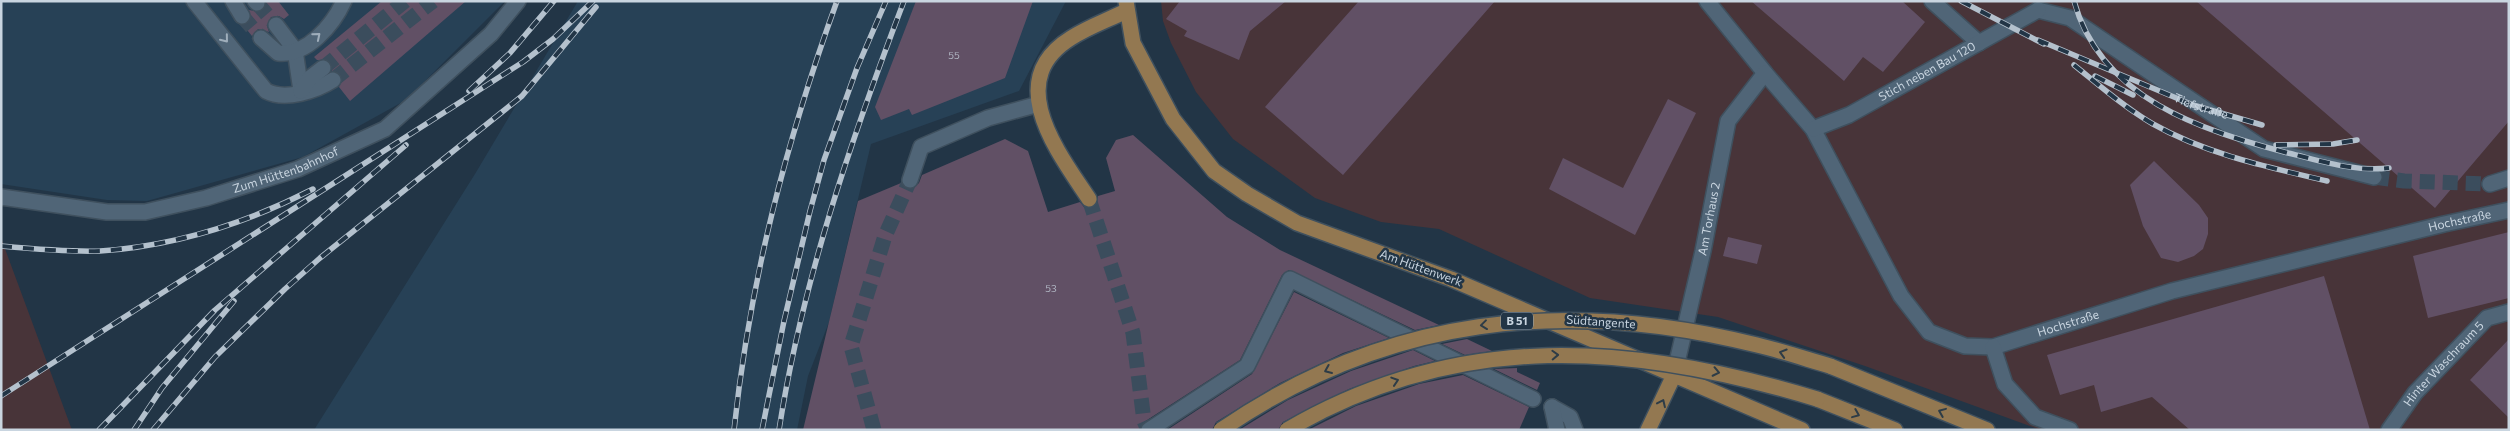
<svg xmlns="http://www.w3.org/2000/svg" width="2510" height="431" font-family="Commissioner,sans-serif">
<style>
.built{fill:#274156}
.industrial{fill:#483439}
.building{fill:#615065}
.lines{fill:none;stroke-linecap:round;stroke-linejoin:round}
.minor-tunnel{stroke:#3b4d5d;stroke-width:15;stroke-dasharray:15 8;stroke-linecap:butt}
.major-tunnel{stroke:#3b4d5d;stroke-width:15;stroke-dasharray:15 8;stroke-linecap:butt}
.minor-casing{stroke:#3f505e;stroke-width:18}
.major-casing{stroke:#3f505e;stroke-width:18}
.minor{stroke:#506577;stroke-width:15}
.major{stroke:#937851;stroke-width:15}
.rail-casing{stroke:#b4c1cd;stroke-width:5.5}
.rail{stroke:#223546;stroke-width:4;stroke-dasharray:11;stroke-linecap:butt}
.major-bridge-casing{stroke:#3f505e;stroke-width:18;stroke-linecap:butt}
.major-bridge{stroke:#937851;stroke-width:15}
.oneway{stroke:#9faebb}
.oneway2{stroke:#2d3c47}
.labels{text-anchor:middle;stroke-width:5;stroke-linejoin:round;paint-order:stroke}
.number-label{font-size:10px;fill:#afb4c1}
.shield{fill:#223546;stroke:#97a5b2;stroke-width:1}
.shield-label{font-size:11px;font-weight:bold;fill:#c9d5e0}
.street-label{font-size:12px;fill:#c9d5e0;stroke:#223546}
</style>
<rect width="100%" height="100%" fill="#223546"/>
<!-- built -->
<path class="built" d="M1 1H505L406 100 303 157 147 201 107 200 1 184Z
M578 1H1066L1019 91 871 144 829 322 808 376 797 430H314L475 174Z"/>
<!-- industrial -->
<path class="industrial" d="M1161 1H2509V430H2041L1865 366 1718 317 1590 298 1439 229 1381 222 1315 198 1233 139 1196 92 1171 43 1163 21Z
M1 238 72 430H1Z"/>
<!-- building -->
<path class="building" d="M266 1H278L289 15 284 19 279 16 271 17 267 26 269 32 258 29 252 36 243 25 250 20 249 10 260 12 264 9Z
M382 1H466L350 101 339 87 342 80 341 75 332 71 331 63 327 60H317L314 57Z
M916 1H1033L1005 78 912 115 909 109 881 120 875 107Z
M1180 1H1286L1250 31 1239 60 1184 36 1187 31 1166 19Z
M1359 1H1495L1343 175 1265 107Z
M1751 1H1902L1925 22 1883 72 1863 57 1844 81Z
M2196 1H2509V121L2435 208Z
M1668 99 1696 113 1635 235 1549 189 1563 158 1623 188Z
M1133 135 1227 217 1280 250 1439 325 1415 330 1289 270 1282 275 1240 360 1144 422 1140 430H803L858 201 901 183 907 189H912L919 183 922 175 1005 139 1028 151 1048 212 1080 202 1084 207 1090 208 1097 204 1098 196 1115 191 1106 158 1116 140Z
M2154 161 2199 205 2208 218V234L2203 249 2194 256 2178 262 2161 258 2143 226 2130 185Z
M2509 232V298L2428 318 2413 256Z
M1728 237 1762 245 1757 264 1723 256Z
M2324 276 2370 430H2190L2152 397 2101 412 2094 385 2060 395 2047 355Z
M1294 292 1389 338 1343 353 1280 383 1216 422 1212 430H1167L1252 374Z
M1467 339 1492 351 1465 355 1442 344Z
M2509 339V418L2470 380Z
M1413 350 1435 361 1414 366 1349 389 1283 422 1278 430H1239L1288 400 1351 371Z
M1517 368V372L1540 383 1537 390 1494 369Z
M1463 375 1529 407 1519 430H1308L1356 406 1419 384Z"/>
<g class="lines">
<!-- minor-tunnel -->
<path class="minor-tunnel" d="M257 3 276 25
M242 16 261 38
M323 68 405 1
M333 80 433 1
M2374 177 2404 181 2490 184
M874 430 851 346 885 236 910 180"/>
<!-- major-tunnel -->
<path class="major-tunnel" d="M1089 199 1133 333 1144 421 1148 430"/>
<!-- minor casing -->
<g class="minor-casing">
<g id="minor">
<path d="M194 1 266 91C285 101 316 91 333 80"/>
<path d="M233 1 242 16"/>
<path d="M255 1 257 3"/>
<path id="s1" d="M1707 1 1765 73 1813 129 1901 296 1929 332 1965 346 1993 347 2172 291 2444 224 2509 210"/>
<path d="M1932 1 1979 43"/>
<path d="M2038 10 2070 18 2264 149 2374 177"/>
<path d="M276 25 295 50 301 91"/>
<path d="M261 38 278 53C307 56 333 25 344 1"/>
<path d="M301 91 310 78 323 68"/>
<path id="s2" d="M1813 129 1849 115 2038 10"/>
<path d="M910 180 921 147 988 118 1039 104"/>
<path d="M2490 184 2509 178"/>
<path id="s3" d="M1 197 107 212H145L206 198 298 169 385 129 491 34 518 1"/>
<path d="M1993 347 2005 384 2035 417 2070 430"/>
<path id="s4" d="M1674 375 1703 251 1728 121 1765 73"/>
<path d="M1552 407 1570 417 1575 430"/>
<path d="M1552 407 1557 430"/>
<path d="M1149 430 1247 366 1290 279 1533 399"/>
<path id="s5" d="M2389 430 2415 393 2487 318 2509 312"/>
</g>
</g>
<!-- major casing -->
<g class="major-casing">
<path id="major" d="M1126 1 1133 43 1173 119 1214 171 1247 194 1297 223 1451 279 1802 430
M1089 199C1058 152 1002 81 1071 38 1088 27 1108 20 1126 11
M1830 366 1987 430
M1817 399 1895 430
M1648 430 1674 375"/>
</g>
<!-- minor -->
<use href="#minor" class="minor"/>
<!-- major -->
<use href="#major" class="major"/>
<!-- rail casing -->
<g class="rail-casing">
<g id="rail">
<path d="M1961 1 2044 44"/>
<path d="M2074 1C2101 99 2201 130 2288 153 2322 161 2354 172 2389 168"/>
<path id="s6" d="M2038 40 2193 105 2262 125"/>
<path d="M2074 65C2099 85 2125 108 2153 124 2206 154 2268 167 2327 181"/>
<path d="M2095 76 2133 95"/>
<path d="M469 91 510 53 554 1"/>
<path d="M2276 145 2333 144 2357 140"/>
<path d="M1 246C34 249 67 252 100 251 175 246 247 223 313 189"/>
<path d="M1 396 523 62 553 39 593 1"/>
<path d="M99 430 215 310 406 145"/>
<path d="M134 430 162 388 234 301"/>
<path d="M153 430 215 357 285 289 320 258 522 96 596 7"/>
<path d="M734 430C750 280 786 142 837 1"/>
<path d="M762 430 784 321 810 211 824 160 857 68 886 1"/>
<path d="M779 430C802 282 851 140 904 1"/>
</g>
</g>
<!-- rail -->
<use href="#rail" class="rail"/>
<!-- major-bridge casing -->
<g class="major-bridge-casing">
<path id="major-bridge" d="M1221 430C1386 316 1565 297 1757 345 1782 351 1806 359 1830 366
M1287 430C1460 329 1633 343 1817 399"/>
</g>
<!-- major-bridge -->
<use href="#major-bridge" class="major-bridge"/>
</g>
<!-- one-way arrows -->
<defs><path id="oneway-chevron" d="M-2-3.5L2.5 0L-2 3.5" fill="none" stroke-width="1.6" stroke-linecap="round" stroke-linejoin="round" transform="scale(1.25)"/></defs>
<g class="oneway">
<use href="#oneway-chevron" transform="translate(317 36) rotate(-40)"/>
<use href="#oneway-chevron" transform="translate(225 39) rotate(51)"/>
</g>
<g class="oneway2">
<use href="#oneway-chevron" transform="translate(1484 325) rotate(173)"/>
<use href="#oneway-chevron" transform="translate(1783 353) rotate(-163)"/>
<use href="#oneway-chevron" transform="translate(1555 355) rotate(-2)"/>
<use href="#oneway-chevron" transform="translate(1328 370) rotate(157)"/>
<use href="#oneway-chevron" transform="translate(1716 372) rotate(12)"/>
<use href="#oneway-chevron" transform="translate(1395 381) rotate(-18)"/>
<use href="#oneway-chevron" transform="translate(1662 403) rotate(-65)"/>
<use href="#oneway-chevron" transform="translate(1942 412) rotate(-158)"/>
<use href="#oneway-chevron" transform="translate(1856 414) rotate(22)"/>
</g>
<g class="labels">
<!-- number labels -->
<g class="number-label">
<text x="954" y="59">55</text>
<text x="1051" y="292">53</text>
</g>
<!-- shield labels -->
<rect class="shield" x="1501" y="312.5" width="32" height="17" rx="4"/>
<g class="shield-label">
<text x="1517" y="325">B 51</text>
</g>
<!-- street labels -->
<g class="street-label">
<text dy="4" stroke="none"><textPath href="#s2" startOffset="128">Stich neben Bau 120</textPath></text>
<text dy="4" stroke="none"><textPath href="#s6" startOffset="176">Tiefstraße</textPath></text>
<text dy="4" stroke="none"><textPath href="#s3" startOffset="292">Zum Hüttenbahnhof</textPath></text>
<text dy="4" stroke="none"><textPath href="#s4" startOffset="160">Am Torhaus 2</textPath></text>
<text dy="4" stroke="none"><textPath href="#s1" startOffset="951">Hochstraße</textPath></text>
<text transform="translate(1421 268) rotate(20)" y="4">Am Hüttenwerk</text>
<text transform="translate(1601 322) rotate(4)" y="4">Südtangente</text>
<text dy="4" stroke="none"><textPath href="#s1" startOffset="546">Hochstraße</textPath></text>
<text dy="4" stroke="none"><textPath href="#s5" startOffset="86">Hinter Waschraum 5</textPath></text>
</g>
</g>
<!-- border -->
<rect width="2510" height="431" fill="none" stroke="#c9d5e0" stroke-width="5"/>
</svg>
